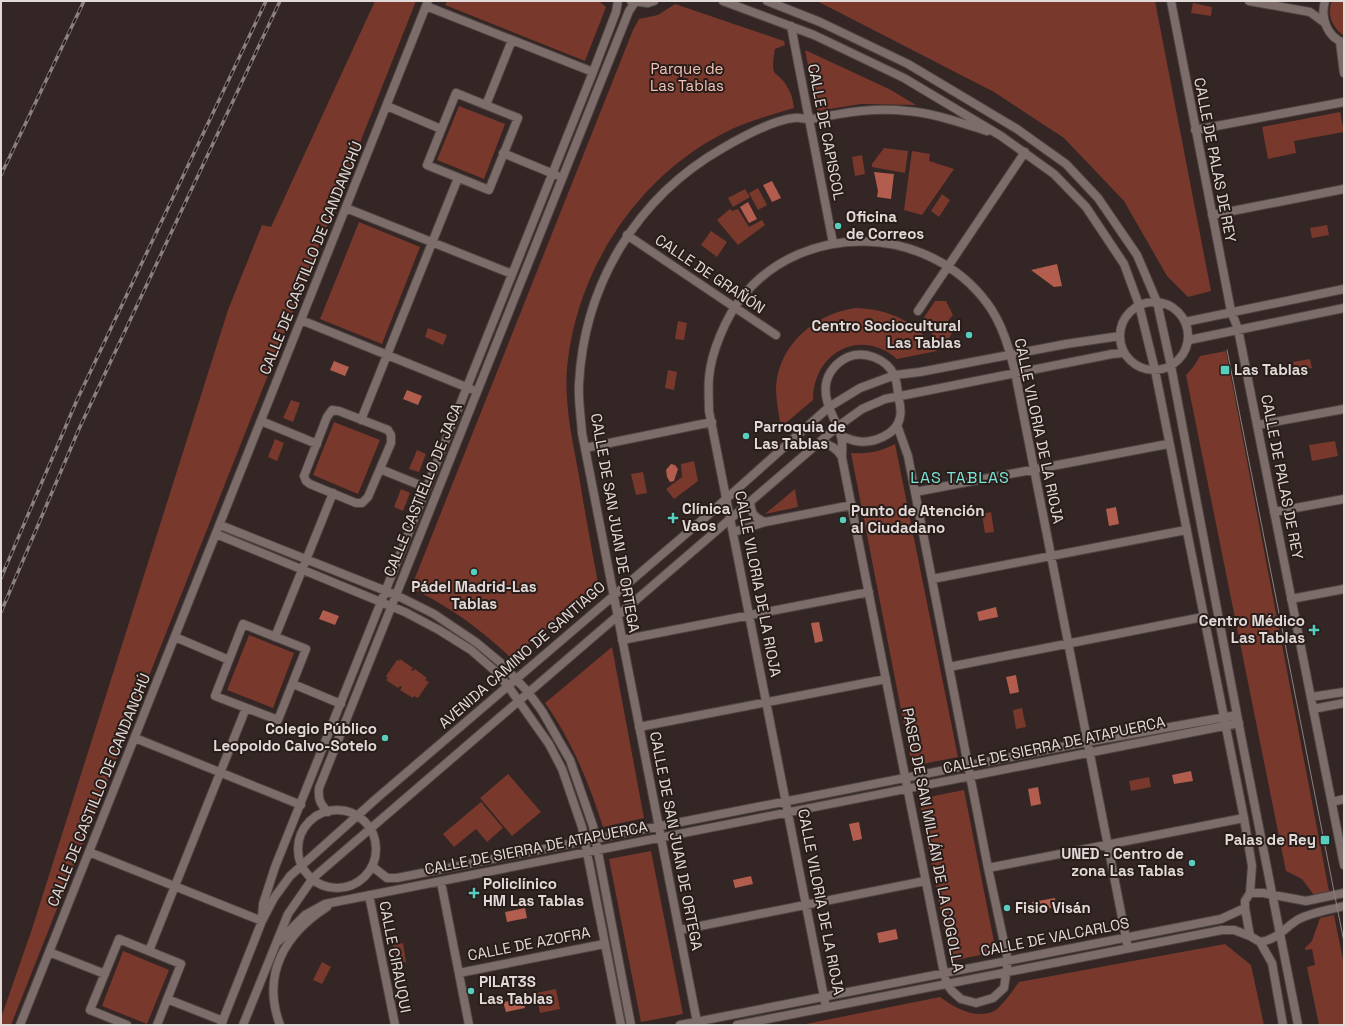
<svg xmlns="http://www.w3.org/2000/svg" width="1345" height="1026" font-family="'Space Grotesk',sans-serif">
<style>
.green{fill:#79382c}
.water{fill:#b25d4d}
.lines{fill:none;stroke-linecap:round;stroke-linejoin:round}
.minor-casing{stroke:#4e4442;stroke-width:10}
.minor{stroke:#7c6d6a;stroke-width:8}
.tram{stroke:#8b817f;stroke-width:1}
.rail-casing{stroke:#8b817f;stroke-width:3.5}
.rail{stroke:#291d1a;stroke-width:2;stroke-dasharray:6;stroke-linecap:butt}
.poi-dot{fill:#58cec0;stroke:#291d1a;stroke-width:1.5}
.labels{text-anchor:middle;stroke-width:4;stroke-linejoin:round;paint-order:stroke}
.park-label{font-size:15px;fill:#f4c4b9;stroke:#291d1a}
.street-label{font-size:15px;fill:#e2dad8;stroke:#291d1a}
.poi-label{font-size:15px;font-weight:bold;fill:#e2dad8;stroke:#291d1a;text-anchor:start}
.neighbourhood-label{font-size:16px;letter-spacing:1px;fill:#7be4d6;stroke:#291d1a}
</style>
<rect width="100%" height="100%" fill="#332624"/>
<!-- green -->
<path class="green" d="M375 1H416L11 1025H1V1018L32 929 228 310 262 225 271 227Z
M447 1H599L606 7 585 61 445 5Z
M817 1H1155L1211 291 1188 297 1167 276 1124 201 1064 138 994 92Z
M1332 1H1344V36C1333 28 1326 15 1332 1Z
M1193 3 1212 7 1211 16 1191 13Z
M675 4 784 41 785 45 775 49C769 83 778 67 789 90 792 95 793 102 794 108 771 115 748 121 726 132 640 175 580 264 568 359 563 396 571 434 578 470 584 508 591 545 598 583L512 659C482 630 449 606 411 588L633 30 639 19 658 15Z
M805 50 889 89 916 105 861 104 817 111Z
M459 106 505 124 484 179 437 160Z
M1340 112 1344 132 1294 141 1296 153 1268 159 1262 127Z
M884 148 908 151 905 173 872 167V164Z
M912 151 930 154 929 161 954 169 922 215 904 210Z
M862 155 865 174 855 176 852 157Z
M758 188 767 205 758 210 749 193Z
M745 189 750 197 733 207 728 198Z
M942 194 950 200 939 217 931 211Z
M730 209 732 211 738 209 749 227 762 220 765 225 738 245 717 220Z
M359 222 420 247 382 344 320 319Z
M1327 225 1329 235 1312 238 1310 228Z
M711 231 727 242 717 257 701 245Z
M935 301H946L953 315 948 321 954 328 945 348 921 322Z
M855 308C890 309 917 322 937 351L897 359C860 327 813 353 813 400L781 427C779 414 776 401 776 387 779 344 815 314 855 308Z
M678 321 687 323 684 340 675 339Z
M428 328 447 335 443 345 425 337Z
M1226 351 1329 891 1314 895 1302 879 1286 871 1186 375 1194 366 1200 356Z
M1310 359 1312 368 1295 371 1293 362Z
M668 370 677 372 674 390 665 388Z
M291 400 300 403 293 422 283 418Z
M334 422 380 440 358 494 313 475Z
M275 439 284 443 277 461 268 457Z
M1335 441 1338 456 1312 461 1309 445Z
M895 444 958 757 912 766 851 453C868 454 879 452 895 444Z
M417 450 426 454 419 472 409 469Z
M694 461 698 481 674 499 666 489 682 477 681 464Z
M643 472 647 493 636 495 631 474Z
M401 489 410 493 403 511 394 507Z
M795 489 798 507 765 514Z
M991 512 994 532 985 533 982 514Z
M249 635 294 653 273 708 227 690Z
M612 647 644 818 603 827C589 783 572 741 545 703Z
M400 659 413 668 411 670 413 671 415 669 427 678 425 680 429 682 418 698 414 696 413 698 400 690 402 687 400 686 398 688 386 680 388 678 386 676 397 660 399 661Z
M1022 708 1026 727 1016 729 1013 710Z
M508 774 541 812 512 836 480 798Z
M1149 777 1151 787 1131 791 1129 781Z
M964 790 996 952 950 961 919 799Z
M481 802 503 828 487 842 476 829 454 847 443 834Z
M651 851 683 1014 641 1022 609 859Z
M1334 915 1344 965V1025H1319L1307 967 1315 965 1312 949 1305 950V948L1312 941 1320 918Z
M403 943 406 962 397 964 393 945Z
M1225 944 1251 965 1264 1025H801L940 997C954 1007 973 1019 992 1012 1001 1009 1013 990 1019 982Z
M123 951 169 970 147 1024 102 1006Z
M322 962 331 967 322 984 313 980Z
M556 989 560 1009 540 1013 536 993Z"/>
<!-- water -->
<path class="water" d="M874 172 894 174 891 199 877 197 878 191Z
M772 181 781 198 772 202 763 185Z
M748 202 757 219 749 223 740 207Z
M1057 264 1062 286 1054 287 1031 270Z
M334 361 349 367 345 376 330 370Z
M407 390 422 396 418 405 403 399Z
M671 464 675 465 678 469 674 481 670 482 667 477 666 470Z
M1116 507 1119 524 1109 526 1106 509Z
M996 607 998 617 979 621 977 612Z
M323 610 339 616 335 625 319 619Z
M819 622 823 641 815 643 811 623Z
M1016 675 1019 692 1010 694 1006 677Z
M1191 771 1193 781 1174 784 1172 775Z
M1038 787 1041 804 1031 806 1028 789Z
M859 822 862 839 853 841 849 824Z
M751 876 753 884 735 888 733 880Z
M1055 898 1056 907 1034 911 1032 902Z
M525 908 527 918 507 922 505 912Z
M896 929 898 939 879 943 877 933Z
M523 999 525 1008 506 1012 503 1002Z"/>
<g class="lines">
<!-- minor casing -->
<g class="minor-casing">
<path id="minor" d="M631 1 648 3 654 1
M723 1 814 35 904 78 1001 136 1054 174 1086 207 1124 264 1139 305 1155 370 1244 818 1252 866 1250 893 1245 901V908L1250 936 1260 942 1272 963 1283 1025
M767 1 820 22 908 64 1017 129 1066 164 1098 198 1137 255 1157 302 1171 366 1242 741 1298 1025
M1171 1 1231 311 1238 329 1241 344 1344 865
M1249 1 1310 12 1325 23
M1325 1C1320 18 1327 37 1344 43
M426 6 593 72
M791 26 833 243
M1340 42 1344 73
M456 93 518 118 489 190 427 165Z
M486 105 512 40
M387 106 441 129
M1195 130 1344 102
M503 153 556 175
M346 208 512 274
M1212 215 1344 189
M627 235 776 335
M1120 336a34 34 0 1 1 68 0a34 34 0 1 1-68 0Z
M918 311 1025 152
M301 320 471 389
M1185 322 1344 289
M1189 340 1344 308
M332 410 339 411 388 430 391 435V443L368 497 362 503H356L310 484 306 481 304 476 327 417Z
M361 420 458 178
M261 421 317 444
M1258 425 1344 409
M841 436C846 438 851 440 856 441 872 444 897 435 900 417 902 410 899 401 898 393 897 388 897 380 894 375 887 359 864 350 848 357 837 362 828 372 826 384 823 403 836 419 841 436 843 443 842 451 842 458L944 973 947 984 952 991 961 999 976 1003 993 998 1004 988 1008 961 988 868 908 456 897 425
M820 442C830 445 837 448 842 457
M585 448 712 422
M380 469 427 488
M915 492 1168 444
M750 501C751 513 753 517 765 522
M1274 512 1344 499
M220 525 396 595 434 614 477 643 501 663 528 692 542 711 570 760 593 826 631 1025
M734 532 765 522 852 505
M216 534 405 612 439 630 471 650 494 670 508 686 549 744 562 769 582 827 621 1025
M932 579 1186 530
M1291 599 1344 589
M243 624 306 649 278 720 215 696Z
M175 637 229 660
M275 637 333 493
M622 640 869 592
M949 667 1203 617
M293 684 341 704
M1311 697 1344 692
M1313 709 1344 703
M639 727 886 679
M135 738 301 805
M1332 802 1344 799
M298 849a39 39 0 1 1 78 0a39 39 0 1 1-78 0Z
M328 812C320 804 318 799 319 788L629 11 635 2
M89 852 262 921
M373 867 387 878H397L1087 742 1237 715
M988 868 1244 818
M441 882 469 1025
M1250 893H1263L1306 901 1344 893
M369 895 395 1025
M262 918 263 904 275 867 593 72 616 12 618 1
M680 930 925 881
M279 941 305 915 325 904 1239 723
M1260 942C1277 940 1285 927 1299 919 1313 912 1329 910 1344 906
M149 951 246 708
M49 952 105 974
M459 973 604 944
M167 999 223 1021
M826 1007 709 411C709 400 708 388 709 378 711 352 726 317 742 297 804 220 928 224 987 303 1002 323 1009 348 1015 372L1128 948
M20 1025 428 1
M127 1025 90 1010 119 939 181 964 157 1025
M221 1025 262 921 274 898 290 876 377 798 708 515 829 407 860 388 895 375 920 372 1066 344 1120 336
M243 1025 288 914 313 878 837 427 862 409 885 399 1112 354 1124 353
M280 1025C261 974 285 934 327 907
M680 1025 1221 919 1245 908
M696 1025 697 1022 582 433C581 417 578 400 579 384 584 284 637 197 723 148 742 137 773 120 794 118 800 117 806 120 812 119 844 113 874 107 907 111 934 113 961 123 987 131
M737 1025 1222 930H1234L1250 936"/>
</g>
<!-- minor -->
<use href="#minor" class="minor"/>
<!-- tram -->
<path class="tram" d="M1227 350 1344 942"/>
<!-- rail casing -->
<g class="rail-casing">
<path id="rail" d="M1 175 84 1
M1 578 77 400 266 1
M1 612 79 429 280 1"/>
</g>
<!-- rail -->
<use href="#rail" class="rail"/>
</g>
<!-- markers -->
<g class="poi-dot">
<circle cx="838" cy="226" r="4"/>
<circle cx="969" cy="335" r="4"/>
<rect x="1220" y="365" width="10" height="10" rx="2"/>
<circle cx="746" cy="436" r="4"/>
<path d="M671 512h4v4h4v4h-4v4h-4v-4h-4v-4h4z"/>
<circle cx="843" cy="520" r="4"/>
<circle cx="474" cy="572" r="4"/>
<path d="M1312 624h4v4h4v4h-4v4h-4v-4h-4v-4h4z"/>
<circle cx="385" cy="738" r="4"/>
<rect x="1320" y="835" width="10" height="10" rx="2"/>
<circle cx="1192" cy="863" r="4"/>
<path d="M472 887h4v4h4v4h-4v4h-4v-4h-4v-4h4z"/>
<circle cx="1007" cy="908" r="4"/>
<circle cx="471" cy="991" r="4"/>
</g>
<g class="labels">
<!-- park labels -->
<g class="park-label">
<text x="687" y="74">Parque de<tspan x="687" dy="17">Las Tablas</tspan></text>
</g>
<!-- street labels -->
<g class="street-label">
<text transform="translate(826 132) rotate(79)" y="5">CALLE DE CAPISCOL</text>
<text transform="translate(1215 160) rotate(79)" y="5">CALLE DE PALAS DE REY</text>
<text transform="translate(311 258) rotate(-68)" y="5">CALLE DE CASTILLO DE CANDANCHÚ</text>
<text transform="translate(710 274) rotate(34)" y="5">CALLE DE GRAÑÓN</text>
<text transform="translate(1039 431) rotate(78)" y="5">CALLE VILORIA DE LA RIOJA</text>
<text transform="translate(1282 477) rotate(79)" y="5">CALLE DE PALAS DE REY</text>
<text transform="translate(423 490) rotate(-68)" y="5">CALLE CASTIELLO DE JACA</text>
<text transform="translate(615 523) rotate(80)" y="5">CALLE DE SAN JUAN DE ORTEGA</text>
<text transform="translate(758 584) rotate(79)" y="5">CALLE VILORIA DE LA RIOJA</text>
<text transform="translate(522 655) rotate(-41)" y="5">AVENIDA CAMINO DE SANTIAGO</text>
<text transform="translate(1054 745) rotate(-12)" y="5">CALLE DE SIERRA DE ATAPUERCA</text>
<text transform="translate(99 790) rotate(-68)" y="5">CALLE DE CASTILLO DE CANDANCHÚ</text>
<text transform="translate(933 840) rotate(79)" y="5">PASEO DE SAN MILLÁN DE LA COGOLLA</text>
<text transform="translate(676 841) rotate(79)" y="5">CALLE DE SAN JUAN DE ORTEGA</text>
<text transform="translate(536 848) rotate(-11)" y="5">CALLE DE SIERRA DE ATAPUERCA</text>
<text transform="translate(821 902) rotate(79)" y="5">CALLE VILORIA DE LA RIOJA</text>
<text transform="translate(1055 937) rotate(-11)" y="5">CALLE DE VALCARLOS</text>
<text transform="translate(529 944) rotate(-11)" y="5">CALLE DE AZOFRA</text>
<text transform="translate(395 957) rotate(79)" y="5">CALLE CIRAUQUI</text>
</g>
<!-- poi labels -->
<g class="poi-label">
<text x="846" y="222">Oficina<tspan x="846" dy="17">de Correos</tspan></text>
<text x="961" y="331" text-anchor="end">Centro Sociocultural<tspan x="961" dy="17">Las Tablas</tspan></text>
<text x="1234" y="375">Las Tablas</text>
<text x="754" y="432">Parroquia de<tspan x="754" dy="17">Las Tablas</tspan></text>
<text x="682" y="514">Clínica<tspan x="682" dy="17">Vaos</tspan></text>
<text x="851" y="516">Punto de Atención<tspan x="851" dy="17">al Ciudadano</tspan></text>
<text x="474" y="592" text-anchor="middle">Pádel Madrid-Las<tspan x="474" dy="17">Tablas</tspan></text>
<text x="1305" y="626" text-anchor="end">Centro Médico<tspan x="1305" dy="17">Las Tablas</tspan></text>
<text x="377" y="734" text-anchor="end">Colegio Público<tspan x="377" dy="17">Leopoldo Calvo-Sotelo</tspan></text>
<text x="1316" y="845" text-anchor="end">Palas de Rey</text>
<text x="1184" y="859" text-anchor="end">UNED - Centro de<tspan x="1184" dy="17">zona Las Tablas</tspan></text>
<text x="483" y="889">Policlínico<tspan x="483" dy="17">HM Las Tablas</tspan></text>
<text x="1015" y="913">Fisio Visán</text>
<text x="479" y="987">PILAT3S<tspan x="479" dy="17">Las Tablas</tspan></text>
</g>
<!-- neighbourhood labels -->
<g class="neighbourhood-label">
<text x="960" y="483">LAS TABLAS</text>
</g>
</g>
<!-- border -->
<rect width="1345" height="1026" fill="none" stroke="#e2dad8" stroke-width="4"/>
</svg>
